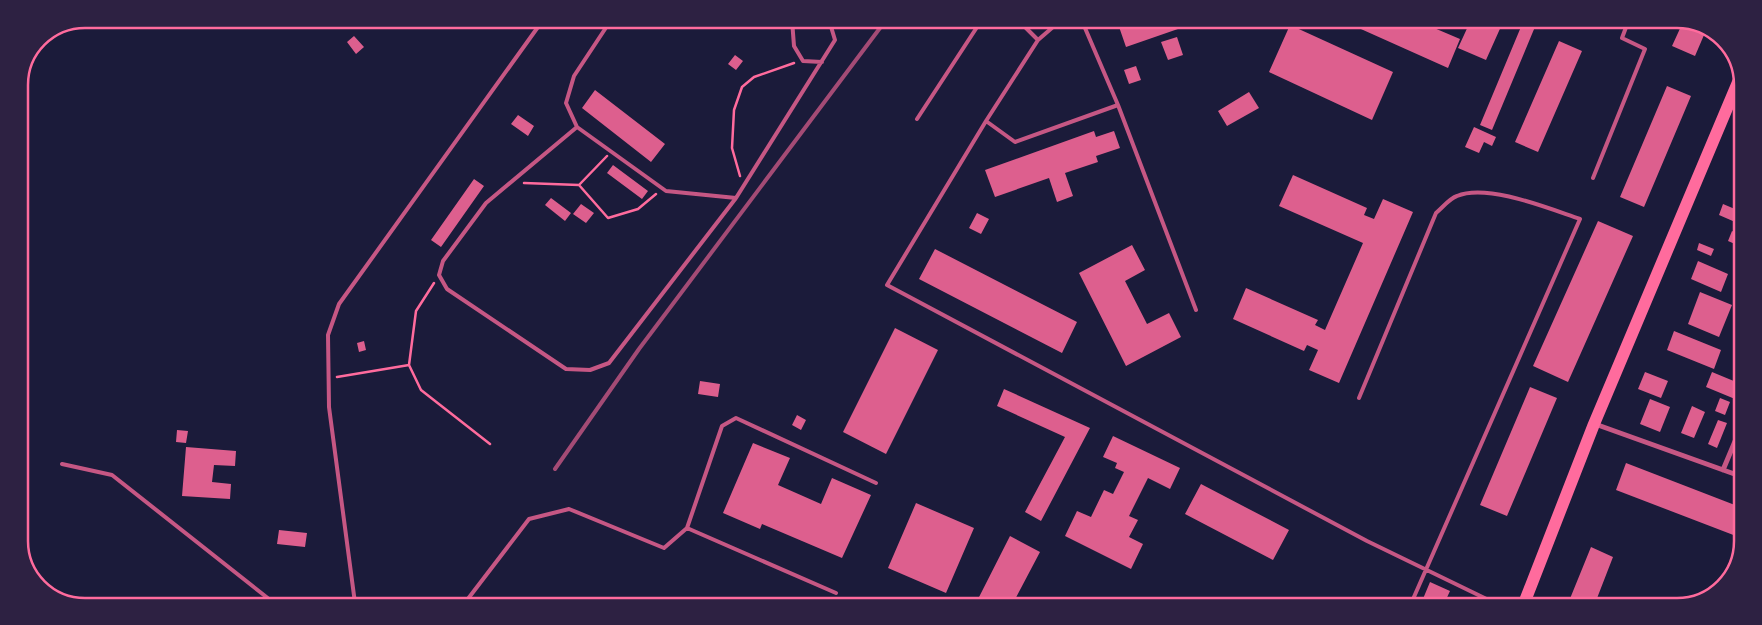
<svg xmlns="http://www.w3.org/2000/svg" width="1762" height="625" font-family="'Work Sans',sans-serif">
<style>
.building{fill:#dd5f8e}
.lines{fill:none;stroke-linecap:round;stroke-linejoin:round}
.path{stroke:#ff6b9d;stroke-width:2.5}
.service{stroke:#c65784;stroke-width:4}
.minor{stroke:#c65784;stroke-width:5}
.primary{stroke:#ff6b9d;stroke-width:12}
.rail{stroke:#a44b75;stroke-width:4}
.rim{fill:none;stroke:#ff6b9d;stroke-width:2.5}
</style>
<rect width="100%" height="100%" fill="#1b1b3a"/>
<!-- building -->
<path class="building" d="M1117 21H1201L1126 47Z
M1343 21 1420 22 1460 39 1448 68Z
M1470 22H1503L1486 60 1458 48Z
M1523 22H1537L1492 130 1480 125Z
M1683 22H1698L1707 28 1695 56 1672 46Z
M1290 25 1393 72 1372 120 1269 72Z
M354 36 364 47 356 54 347 42Z
M1177 37 1183 55 1168 60 1161 42Z
M1559 41 1582 51 1538 152 1515 142Z
M735 55 743 61 736 70 728 64Z
M1136 66 1141 80 1129 84 1124 70Z
M1667 86 1691 96 1644 207 1620 197Z
M595 90 665 144 651 162 582 108Z
M1249 92 1259 108 1227 126 1218 111Z
M518 115 534 126 528 136 511 124Z
M1474 127 1496 137 1492 146 1484 142 1479 153 1465 147Z
M1094 131 1096 137 1114 131 1120 148 1096 156 1098 162 1065 173 1073 196 1057 202 1049 178 995 197 985 170Z
M1740 163 1743 164 1742 178 1735 175Z
M613 165 648 191 642 199 607 173Z
M1293 175 1367 208 1364 215 1374 219 1383 199 1413 212 1339 383 1309 370 1318 350 1307 345 1304 351 1233 319 1246 288 1318 320 1315 325 1325 330 1363 243 1279 206Z
M474 179 484 186 441 247 431 240Z
M551 198 571 213 565 221 545 205Z
M581 204 594 213 586 223 573 214Z
M1723 204 1742 212V225L1719 215Z
M977 213 989 219 981 234 969 228Z
M1598 221 1633 236 1568 382 1533 366Z
M1732 231 1742 236V247L1728 241Z
M1699 243 1714 249 1711 256 1697 250Z
M1132 245 1145 270 1125 281 1147 324 1169 313 1181 337 1126 366 1079 273Z
M935 249 1077 322 1062 353 919 279Z
M1698 261 1728 274 1721 292 1691 279Z
M1700 292 1732 305 1719 337 1688 324Z
M895 328 938 350 886 454 843 432Z
M1674 331 1721 350 1714 369 1667 350Z
M364 341 366 350 359 352 357 343Z
M1645 372 1668 381 1661 398 1638 389Z
M1712 372 1741 384 1735 399 1706 387Z
M700 381 720 384 718 397 698 394Z
M1530 387 1557 398 1507 516 1480 505Z
M1004 389 1090 428 1041 521 1025 512 1065 437 997 406Z
M1720 398 1730 402 1725 415 1715 411Z
M1650 399 1670 407 1660 432 1640 424Z
M1692 406 1705 412 1694 438 1681 433Z
M797 415 806 420 801 430 792 425Z
M1718 420 1727 423 1717 448 1708 444Z
M177 430 188 431 186 443 176 442Z
M1113 436 1180 468 1170 489 1148 478 1129 516 1138 520 1129 537 1143 544 1131 569 1065 536 1077 511 1091 517 1104 490 1113 494 1124 472 1115 468 1117 463 1103 457Z
M753 443 790 458 778 485 821 504 832 478 871 495 842 558 762 524 760 529 723 513Z
M186 447 236 451 235 466 214 465 212 482 231 484 230 499 182 496Z
M1626 463 1740 507V526L1736 536 1616 490Z
M1201 484 1289 530 1273 560 1185 514Z
M916 503 974 528 946 593 888 568Z
M279 530 307 533 305 547 277 544Z
M1010 536 1040 552 1012 605H975Z
M1591 547 1613 557 1594 606H1567Z
M1430 582 1450 591 1443 606H1420Z"/>
<g class="lines">
<!-- path -->
<path class="path" d="M740 176 732 148 734 110 742 87 754 77 794 63
M524 183 579 185 607 156
M579 185 608 218 638 209 656 194
M434 283 416 311 409 365 421 390 490 444
M337 377 409 365"/>
<!-- service -->
<path class="service" d="M611 20 574 76 566 103 577 127 666 191 736 198
M792 20 794 46 803 61 822 62
M1019 21 1038 40 986 121 887 285 1367 541 1501 606
M1082 21 1118 105 1196 310
M1448 22H1450
M1038 40 1060 21
M917 119 981 21
M986 121 1015 142 1118 105
M577 127 486 203 443 261 439 275 447 289 566 369 590 370 609 363 736 198 835 40 829 20
M1593 178 1645 49 1622 38 1628 22
M1359 398 1436 213C1442 208 1450 198 1457 196 1487 183 1550 209 1580 219L1410 606
M62 464 112 475 274 603
M687 528 836 593
M355 603 329 407 328 335 339 304 543 20
M464 604 529 519 569 509 664 548 687 528 722 426 736 418 876 483"/>
<!-- minor -->
<path class="minor" d="M1595 424 1740 476
M1723 470 1741 427"/>
<!-- primary -->
<path class="primary" d="M1523 606 1594 424 1741 75"/>
<!-- rail -->
<path class="rail" d="M555 469 639 349 886 20"/>
</g>
<!-- crop -->
<path d="M0 0H1762V625H0ZM85 28H1677A57 57 0 0 1 1734 85V541A57 57 0 0 1 1677 598H85A57 57 0 0 1 28 541V85A57 57 0 0 1 85 28Z" fill="#2d2142" fill-rule="evenodd"/>
<path class="rim" d="M85 28H1677A57 57 0 0 1 1734 85V541A57 57 0 0 1 1677 598H85A57 57 0 0 1 28 541V85A57 57 0 0 1 85 28Z"/>
</svg>
